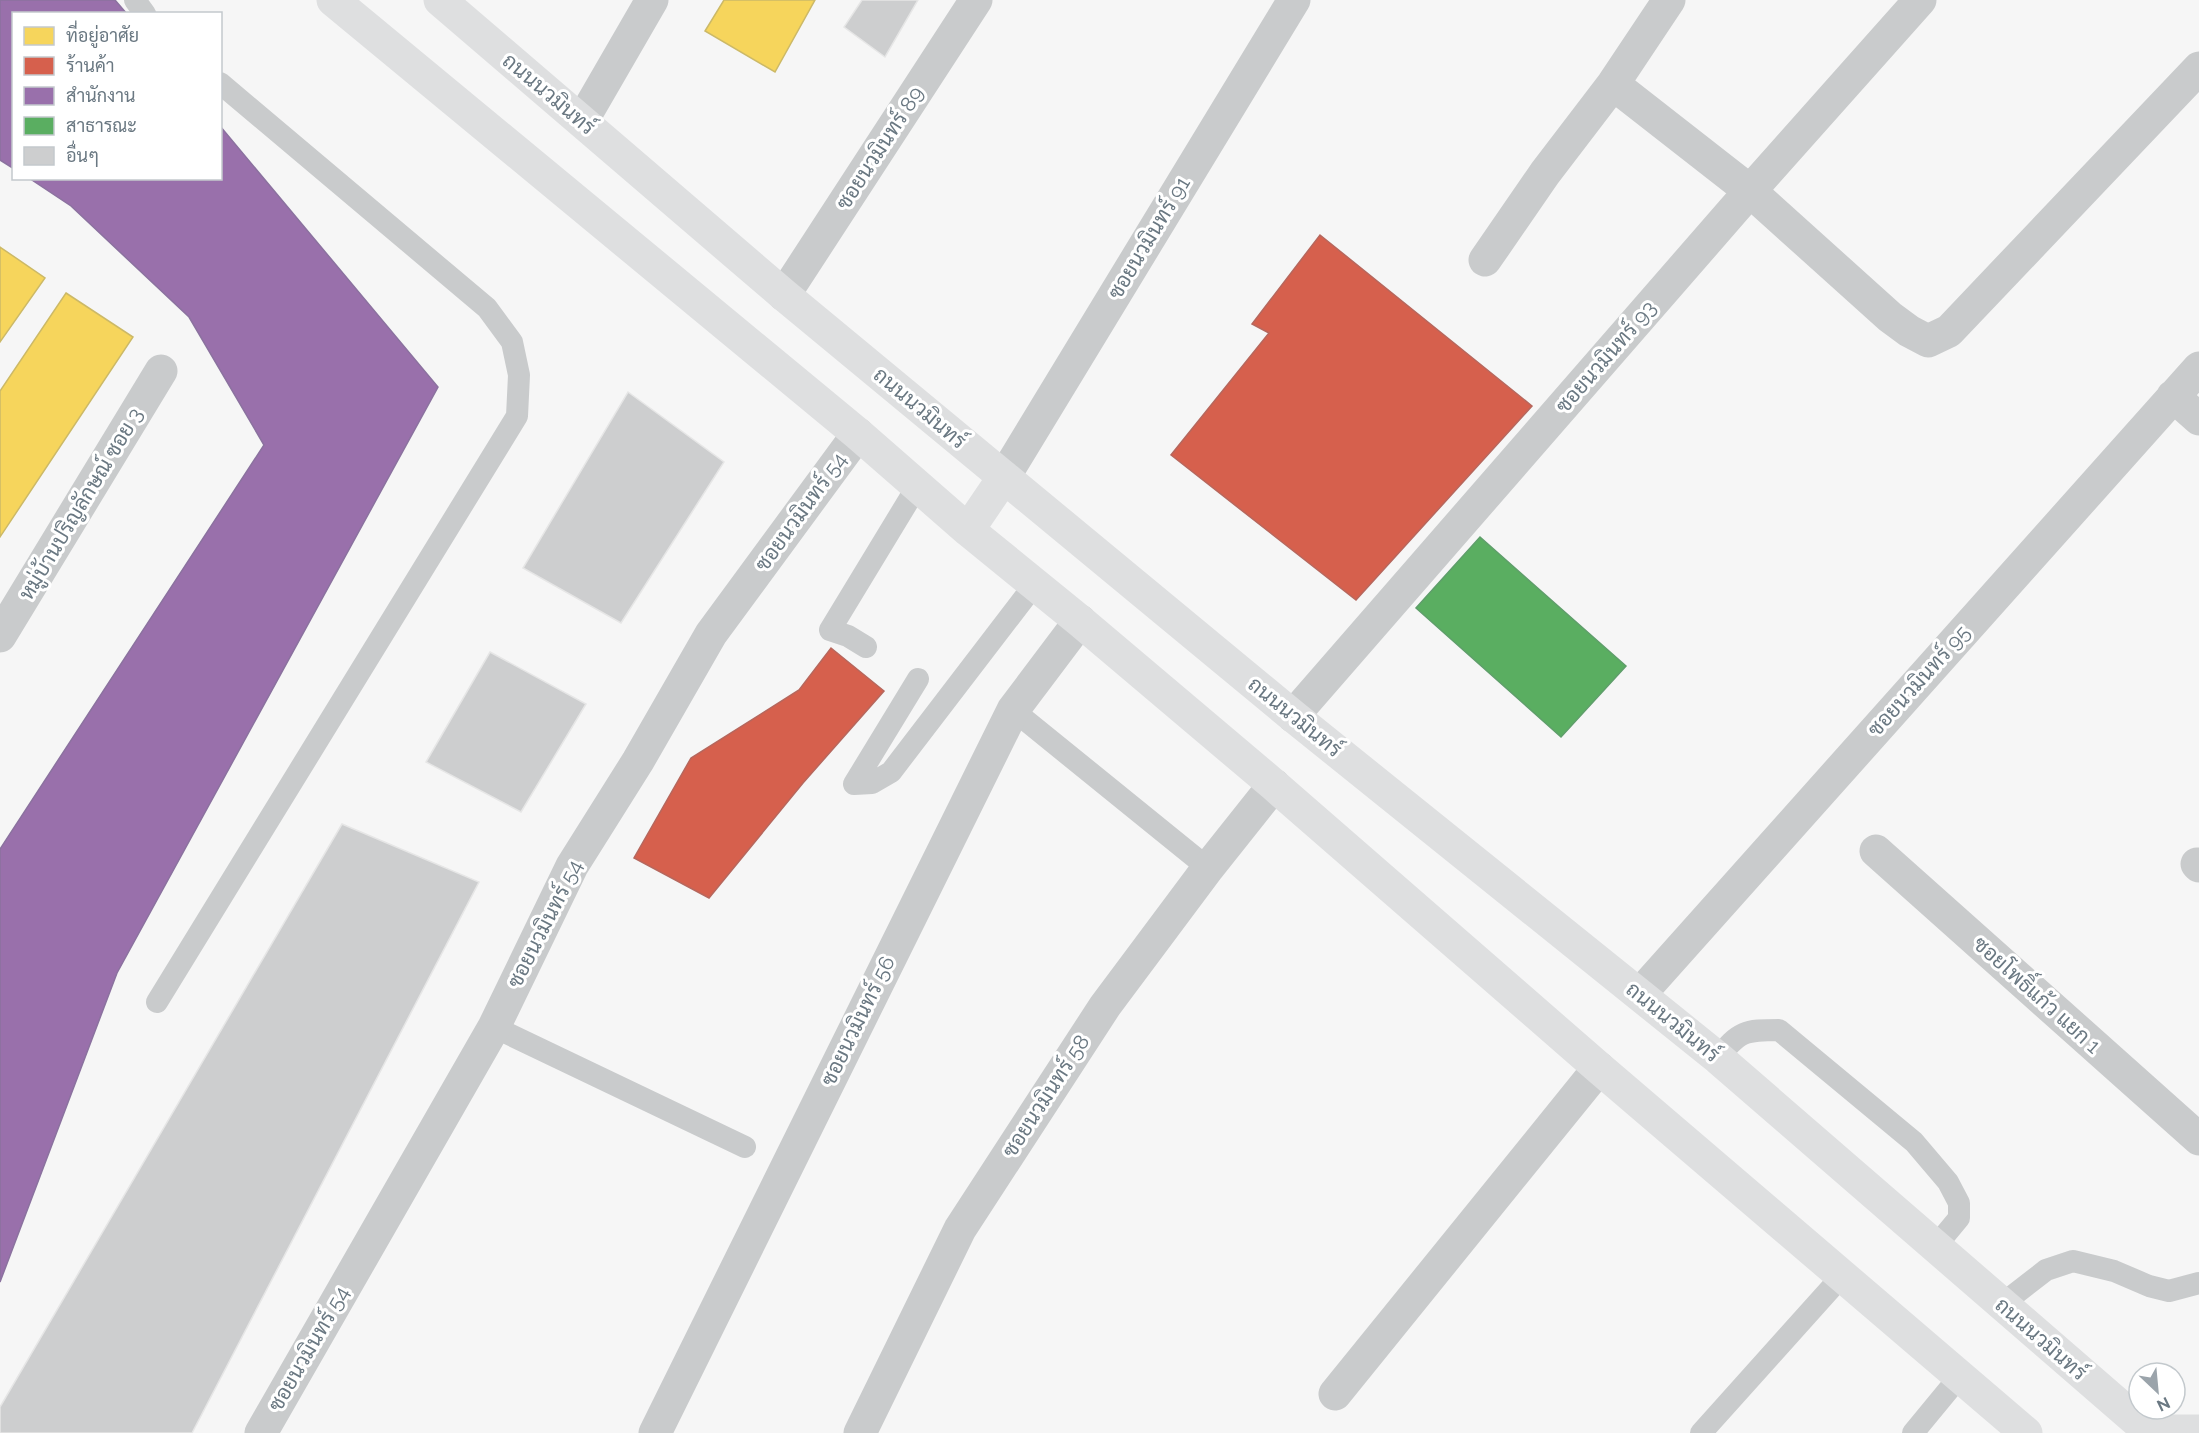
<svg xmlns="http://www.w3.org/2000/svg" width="2199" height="1433" font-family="Raleway,Sarabun,sans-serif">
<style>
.homes{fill:#f6d55c;stroke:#ccb967;stroke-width:1.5}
.shops{fill:#d6604d;stroke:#b6675d;stroke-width:1.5}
.offices{fill:#9970ab;stroke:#8b729f;stroke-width:1.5}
.public{fill:#5aae61;stroke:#5f9e6b;stroke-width:1.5}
.building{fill:#cdcecf;stroke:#e6e6e6;stroke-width:1.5}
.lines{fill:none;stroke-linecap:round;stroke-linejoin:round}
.lane{stroke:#c9cbcc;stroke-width:22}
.street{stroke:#c9cbcc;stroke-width:33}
.secondary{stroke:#dedfe0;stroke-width:33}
.labels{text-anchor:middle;stroke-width:6;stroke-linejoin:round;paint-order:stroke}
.street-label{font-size:21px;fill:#6a7882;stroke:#fff}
</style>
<rect width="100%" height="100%" fill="#f6f6f6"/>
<!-- homes -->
<path class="homes" d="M724 0H815L775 72 705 31Z
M0 247 45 278 0 342Z
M66 293 133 337 0 537V391Z"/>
<!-- shops -->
<path class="shops" d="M1320 235 1532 406 1356 600 1171 455 1269 333 1252 324Z
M831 648 884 691 803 783 709 898 634 858 691 758 799 690Z"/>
<!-- offices -->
<path class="offices" d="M0 0H115L127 14H14V169L0 160Z
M220 126 438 387 117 973 0 1282V849L264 445 189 317 71 206 29 178H220Z"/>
<!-- public -->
<path class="public" d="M1480 537 1626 666 1561 737 1416 608Z"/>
<!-- building -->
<path class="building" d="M862 0H918L885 57 844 27Z
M628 392 724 462 621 623 523 568Z
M490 652 586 704 521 812 426 762Z
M342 824 479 882 192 1433H0V1407Z"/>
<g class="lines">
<!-- lane -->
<path class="lane" d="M135 0 145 14
M866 647 848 636 830 630 918 485
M918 679 854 784 872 783 891 772 1035 584
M1013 710 1208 868
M157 1002 517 416 519 375 512 342 487 308 220 83
M494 1027 745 1147
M1718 1058C1739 1031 1745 1030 1779 1030L1914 1142 1948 1182 1959 1203V1218L1935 1247
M2001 1305 2046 1270 2073 1261 2114 1271 2149 1286 2169 1291 2199 1283
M1701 1433 1842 1276
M1913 1433 1960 1376"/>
<!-- street -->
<path class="street" d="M1613 84 1750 191 1890 317 1909 331 1928 341 1949 331 2199 68
M582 121 652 0
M1485 260 1545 173 1613 84 1669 0
M784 295 976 0
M2173 396 2199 419
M1004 477 1294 0
M0 636 161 371
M1293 716 1750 191 1920 0
M1876 851 2199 1139
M2197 864 2199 866
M1640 994 2199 368
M1335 1394 1599 1068
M261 1433 494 1027 572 866 638 761 711 634 858 434
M655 1433 1013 710 1080 621
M860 1433 960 1229 1105 1006 1208 868 1274 785"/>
<!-- secondary -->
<path class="secondary" d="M333 0 858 434 968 530 1080 621 1274 785 1599 1068 2026 1433
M440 0 784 295 1293 716 1718 1058 2151 1433
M968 530 1004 477
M2149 1431H2199"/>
</g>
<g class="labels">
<!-- street labels -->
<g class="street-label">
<text transform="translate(549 94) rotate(40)" y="7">ถนนนวมินทร์</text>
<text transform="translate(880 148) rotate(-57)" y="7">ซอยนวมินทร์ 89</text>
<text transform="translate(1149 238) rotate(-59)" y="7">ซอยนวมินทร์ 91</text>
<text transform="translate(1606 357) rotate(-49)" y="7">ซอยนวมินทร์ 93</text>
<text transform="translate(920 408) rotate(40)" y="7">ถนนนวมินทร์</text>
<text transform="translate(81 504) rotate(-59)" y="7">หมู่บ้านปริญลักษณ์ ซอย 3</text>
<text transform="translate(801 512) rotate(-54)" y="7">ซอยนวมินทร์ 54</text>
<text transform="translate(1919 681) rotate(-48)" y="7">ซอยนวมินทร์ 95</text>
<text transform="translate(1295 717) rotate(39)" y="7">ถนนนวมินทร์</text>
<text transform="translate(545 924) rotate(-63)" y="7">ซอยนวมินทร์ 54</text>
<text transform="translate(2037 995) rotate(42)" y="7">ซอยโพธิ์แก้ว แยก 1</text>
<text transform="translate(858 1021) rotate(-64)" y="7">ซอยนวมินทร์ 56</text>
<text transform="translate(1673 1022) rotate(39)" y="7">ถนนนวมินทร์</text>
<text transform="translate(1046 1096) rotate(-57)" y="7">ซอยนวมินทร์ 58</text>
<text transform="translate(2041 1339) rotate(41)" y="7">ถนนนวมินทร์</text>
<text transform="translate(309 1349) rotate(-60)" y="7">ซอยนวมินทร์ 54</text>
</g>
</g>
<!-- legend -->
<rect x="12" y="12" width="210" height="168" fill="#ffffff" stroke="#c3c9cd" stroke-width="1.5"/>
<rect x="24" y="27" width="30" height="18" fill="#f6d55c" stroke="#c3c9cd" stroke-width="1.5"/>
<text x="66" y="42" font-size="18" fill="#6a7882">ที่อยู่อาศัย</text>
<rect x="24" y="57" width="30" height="18" fill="#d6604d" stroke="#c3c9cd" stroke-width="1.5"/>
<text x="66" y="72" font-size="18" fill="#6a7882">ร้านค้า</text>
<rect x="24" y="87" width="30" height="18" fill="#9970ab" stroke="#c3c9cd" stroke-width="1.5"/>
<text x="66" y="102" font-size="18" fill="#6a7882">สำนักงาน</text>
<rect x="24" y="117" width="30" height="18" fill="#5aae61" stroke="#c3c9cd" stroke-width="1.5"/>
<text x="66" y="132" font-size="18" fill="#6a7882">สาธารณะ</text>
<rect x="24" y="147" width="30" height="18" fill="#cdcecf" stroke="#c3c9cd" stroke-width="1.5"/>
<text x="66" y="162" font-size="18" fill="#6a7882">อื่นๆ</text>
<!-- north arrow -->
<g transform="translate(2157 1391) rotate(154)"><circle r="28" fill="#ffffff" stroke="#c3c9cd" stroke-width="1.5"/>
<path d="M0-4.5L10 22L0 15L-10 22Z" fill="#9ba4ab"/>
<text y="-9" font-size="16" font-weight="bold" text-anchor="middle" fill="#6a7882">N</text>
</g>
</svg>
